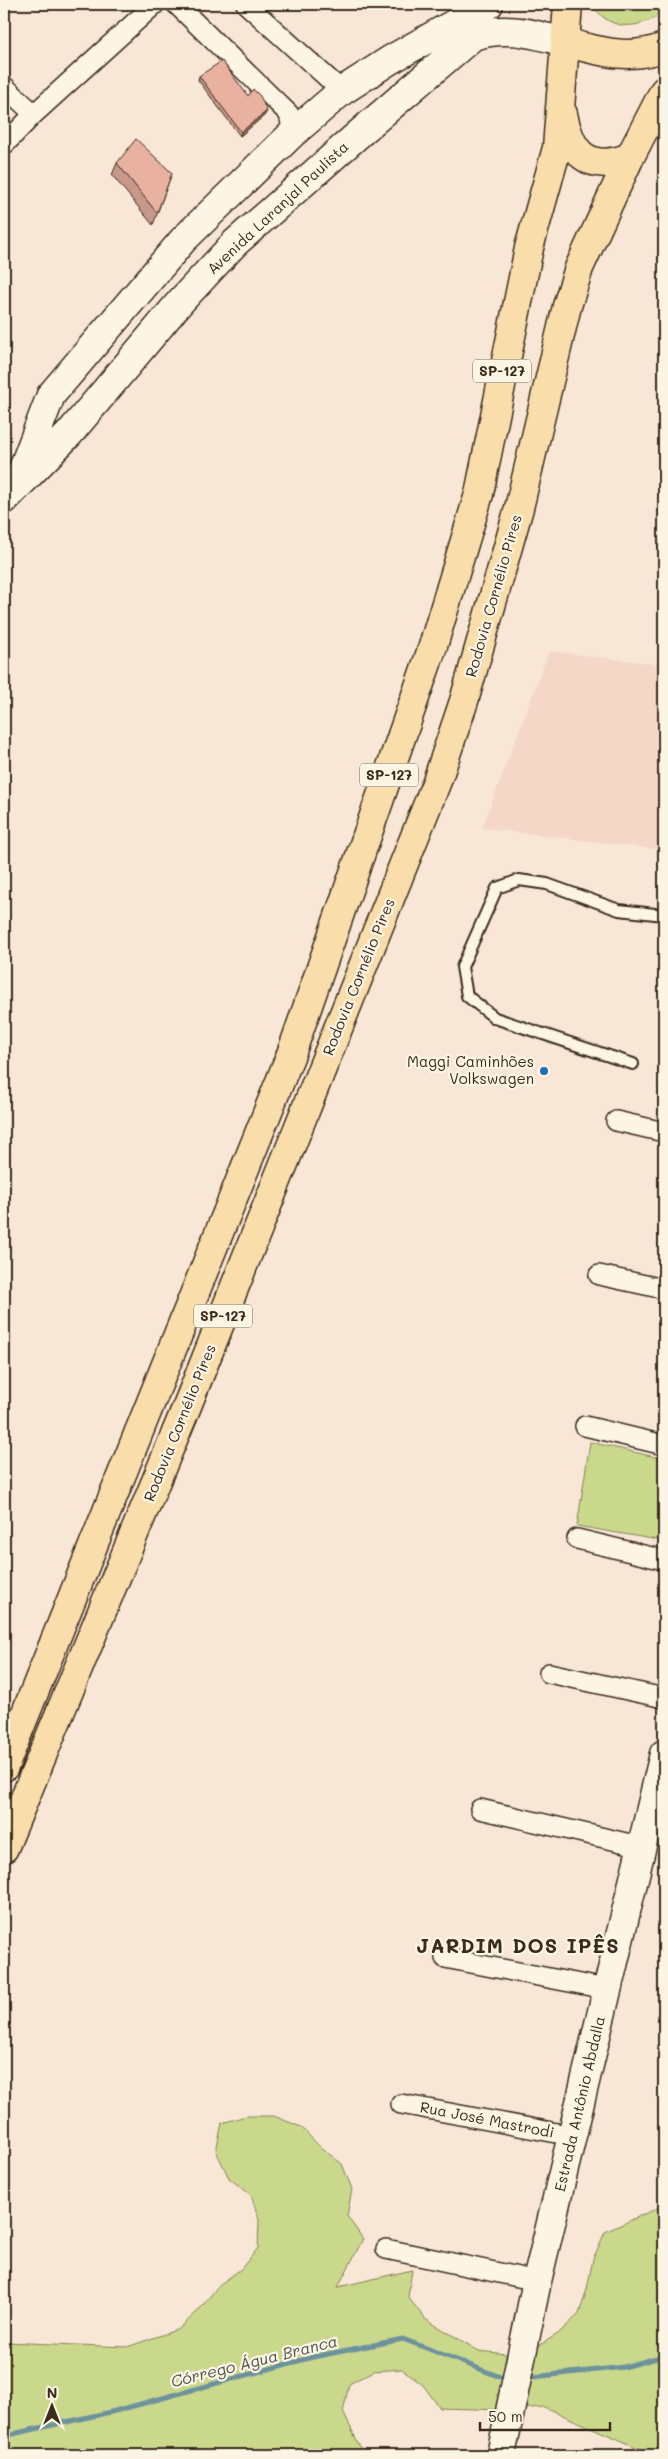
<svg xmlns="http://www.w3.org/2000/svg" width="668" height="2459" font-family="Mali,sans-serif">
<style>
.built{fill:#f4d7c6}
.green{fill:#cad88c;stroke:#828155}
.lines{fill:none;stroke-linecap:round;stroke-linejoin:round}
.stream{stroke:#6d929c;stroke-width:5}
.lane-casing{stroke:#3b2a1e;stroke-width:14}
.street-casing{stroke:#3b2a1e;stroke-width:22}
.secondary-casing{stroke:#3b2a1e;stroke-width:31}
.primary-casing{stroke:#3b2a1e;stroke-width:31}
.lane{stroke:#fcf5e5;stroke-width:10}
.street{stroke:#fcf5e5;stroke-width:19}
.secondary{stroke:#fcf5e5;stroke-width:28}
.primary{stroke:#f9deab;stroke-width:28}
.wall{fill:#c8988a;stroke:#3b2a1e}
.shaded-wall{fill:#a37c70;stroke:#3b2a1e}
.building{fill:#e9b1a0;stroke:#3b2a1e}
.poi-dot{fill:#1f6fb2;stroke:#fcf5e5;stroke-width:2}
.labels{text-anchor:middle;stroke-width:4.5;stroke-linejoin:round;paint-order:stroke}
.shield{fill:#fcf5e5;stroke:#75675a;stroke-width:1}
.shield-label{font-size:14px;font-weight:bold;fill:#3b2a1e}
.street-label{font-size:15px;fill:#3b2a1e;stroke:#fcf5e5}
.poi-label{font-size:15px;fill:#3b2a1e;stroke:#fcf5e5;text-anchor:end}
.water-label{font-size:16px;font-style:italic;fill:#505652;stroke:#fcf5e5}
.district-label{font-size:20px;font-weight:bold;letter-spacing:1px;fill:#3b2a1e;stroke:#fcf5e5}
</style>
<rect width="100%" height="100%" fill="#f8e7d7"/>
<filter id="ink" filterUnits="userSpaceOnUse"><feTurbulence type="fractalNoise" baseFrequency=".02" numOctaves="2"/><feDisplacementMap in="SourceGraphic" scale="10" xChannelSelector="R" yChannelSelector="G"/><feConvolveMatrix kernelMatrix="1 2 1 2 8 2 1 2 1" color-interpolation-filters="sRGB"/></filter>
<g filter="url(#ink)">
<!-- built -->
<path class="built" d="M549 651 664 665V850L482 828Z"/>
<!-- green -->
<path class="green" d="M592 4H664V13C638 29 610 33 592 4Z
M590 1442 664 1459V1541L577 1526Z
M664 2081V2136L659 2109Z
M246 2116H274L301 2127 320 2147 342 2164 352 2189 347 2216 363 2239 338 2287 412 2270 408 2297 425 2319 479 2351 506 2354 534 2349 559 2333 579 2314 587 2289 593 2259 605 2232 664 2205V2312L661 2315 664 2317V2452L650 2453 544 2407 507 2410 440 2408 423 2385 402 2369 374 2371 349 2384 343 2412 364 2455H4V2342L127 2347 179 2329 199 2310 219 2285 241 2269 258 2248 259 2220 251 2195 229 2178 216 2151 222 2123Z"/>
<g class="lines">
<!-- stream -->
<path class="stream" d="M533 2377 624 2367 664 2356
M4 2436 115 2411 313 2357 403 2339 508 2380"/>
<!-- lane casing -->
<g class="lane-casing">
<path id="lane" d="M633 1064 495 1018 467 996 462 967 497 888 519 880 547 884 619 910 664 915"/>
</g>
<!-- street casing -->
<g class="street-casing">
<path id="street" d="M176 4 289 114 293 133
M246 4 342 91
M4 86 34 114
M4 145 34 114 155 4
M616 1121 664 1132
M599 1275 664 1289
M585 1426 664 1445
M577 1539 664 1560
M549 1673 664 1698
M480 1809 643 1847
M445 1958 606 1989
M401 2104 573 2136
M386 2249 537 2281"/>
</g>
<!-- secondary casing -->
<g class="secondary-casing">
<path id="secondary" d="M19 479 51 395 183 240 293 133 342 91 390 60 489 4
M4 500 69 434 180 302 235 243 369 125 473 36C506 25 533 34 565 42
M501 2455 537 2281 664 1754"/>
</g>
<!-- primary casing -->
<g class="primary-casing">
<path id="primary" d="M565 42C597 51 631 61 664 47
M563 114C571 154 588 173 630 157
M4 1767 291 1054 433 646 479 494 529 248 557 148 568 4
M4 1848 187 1406 437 781 464 701 519 508 567 306 579 268 630 157 664 91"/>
</g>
<!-- lane -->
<use href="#lane" class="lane"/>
<!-- street -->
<use href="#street" class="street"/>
<!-- secondary -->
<use href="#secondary" class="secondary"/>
<!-- primary -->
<use href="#primary" class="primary"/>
</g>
<!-- wall -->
<path class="wall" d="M199 76 248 96 265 115 240 136 198 80Z
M117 163 172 173 153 225 112 175Z"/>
<!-- shaded-wall -->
<path class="shaded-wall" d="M267 111 265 115 240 136 241 132Z"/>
<!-- building -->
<path class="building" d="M222 61 248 96 253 89 260 96 267 111 241 132 199 76Z
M136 139 172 173 157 213 117 163Z"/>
</g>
<!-- markers -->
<circle class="poi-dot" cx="544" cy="1071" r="5"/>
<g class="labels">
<!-- shield labels -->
<g class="shield">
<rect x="473" y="359.5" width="58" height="23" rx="4"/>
<rect x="360" y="763.5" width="58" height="23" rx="4"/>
<rect x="194" y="1304.5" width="58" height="23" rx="4"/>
</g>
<g class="shield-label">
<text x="502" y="376">SP-127</text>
<text x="389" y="780">SP-127</text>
<text x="223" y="1321">SP-127</text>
</g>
<!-- street labels -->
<g class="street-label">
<text transform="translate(278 208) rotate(-43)" y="5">Avenida Laranjal Paulista</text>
<text transform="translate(494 596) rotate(-74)" y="5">Rodovia Cornélio Pires</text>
<text transform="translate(359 977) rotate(-68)" y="5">Rodovia Cornélio Pires</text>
<text transform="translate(180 1423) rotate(-68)" y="5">Rodovia Cornélio Pires</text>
<text transform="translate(580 2104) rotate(-77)" y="5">Estrada Antônio Abdalla</text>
<text transform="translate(487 2120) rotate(11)" y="5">Rua José Mastrodi</text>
</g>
<!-- poi labels -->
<g class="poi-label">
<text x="534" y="1067">Maggi Caminhões<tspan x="534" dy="17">Volkswagen</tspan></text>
</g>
<!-- water labels -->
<g class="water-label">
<text transform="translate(254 2361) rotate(-14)" y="6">Córrego Água Branca</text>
</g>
<!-- district labels -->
<g class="district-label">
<text x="518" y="1953">JARDIM DOS IPÊS</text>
</g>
</g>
<!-- margin -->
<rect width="668" height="2459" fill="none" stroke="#fcf5e5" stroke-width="20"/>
<rect x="10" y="10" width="648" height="2439" fill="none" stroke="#3b2a1e" stroke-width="2" filter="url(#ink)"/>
<!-- north arrow -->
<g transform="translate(52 2406)" stroke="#fcf5e5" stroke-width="4" paint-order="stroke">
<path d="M0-4L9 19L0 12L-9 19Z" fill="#3b2a1e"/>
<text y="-8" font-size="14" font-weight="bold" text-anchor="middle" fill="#3b2a1e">N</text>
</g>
<!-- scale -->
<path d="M480 2422v8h130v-8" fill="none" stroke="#3b2a1e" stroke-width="2.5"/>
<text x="488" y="2422" font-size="15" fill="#3b2a1e" stroke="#fcf5e5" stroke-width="4" paint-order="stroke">50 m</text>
</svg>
